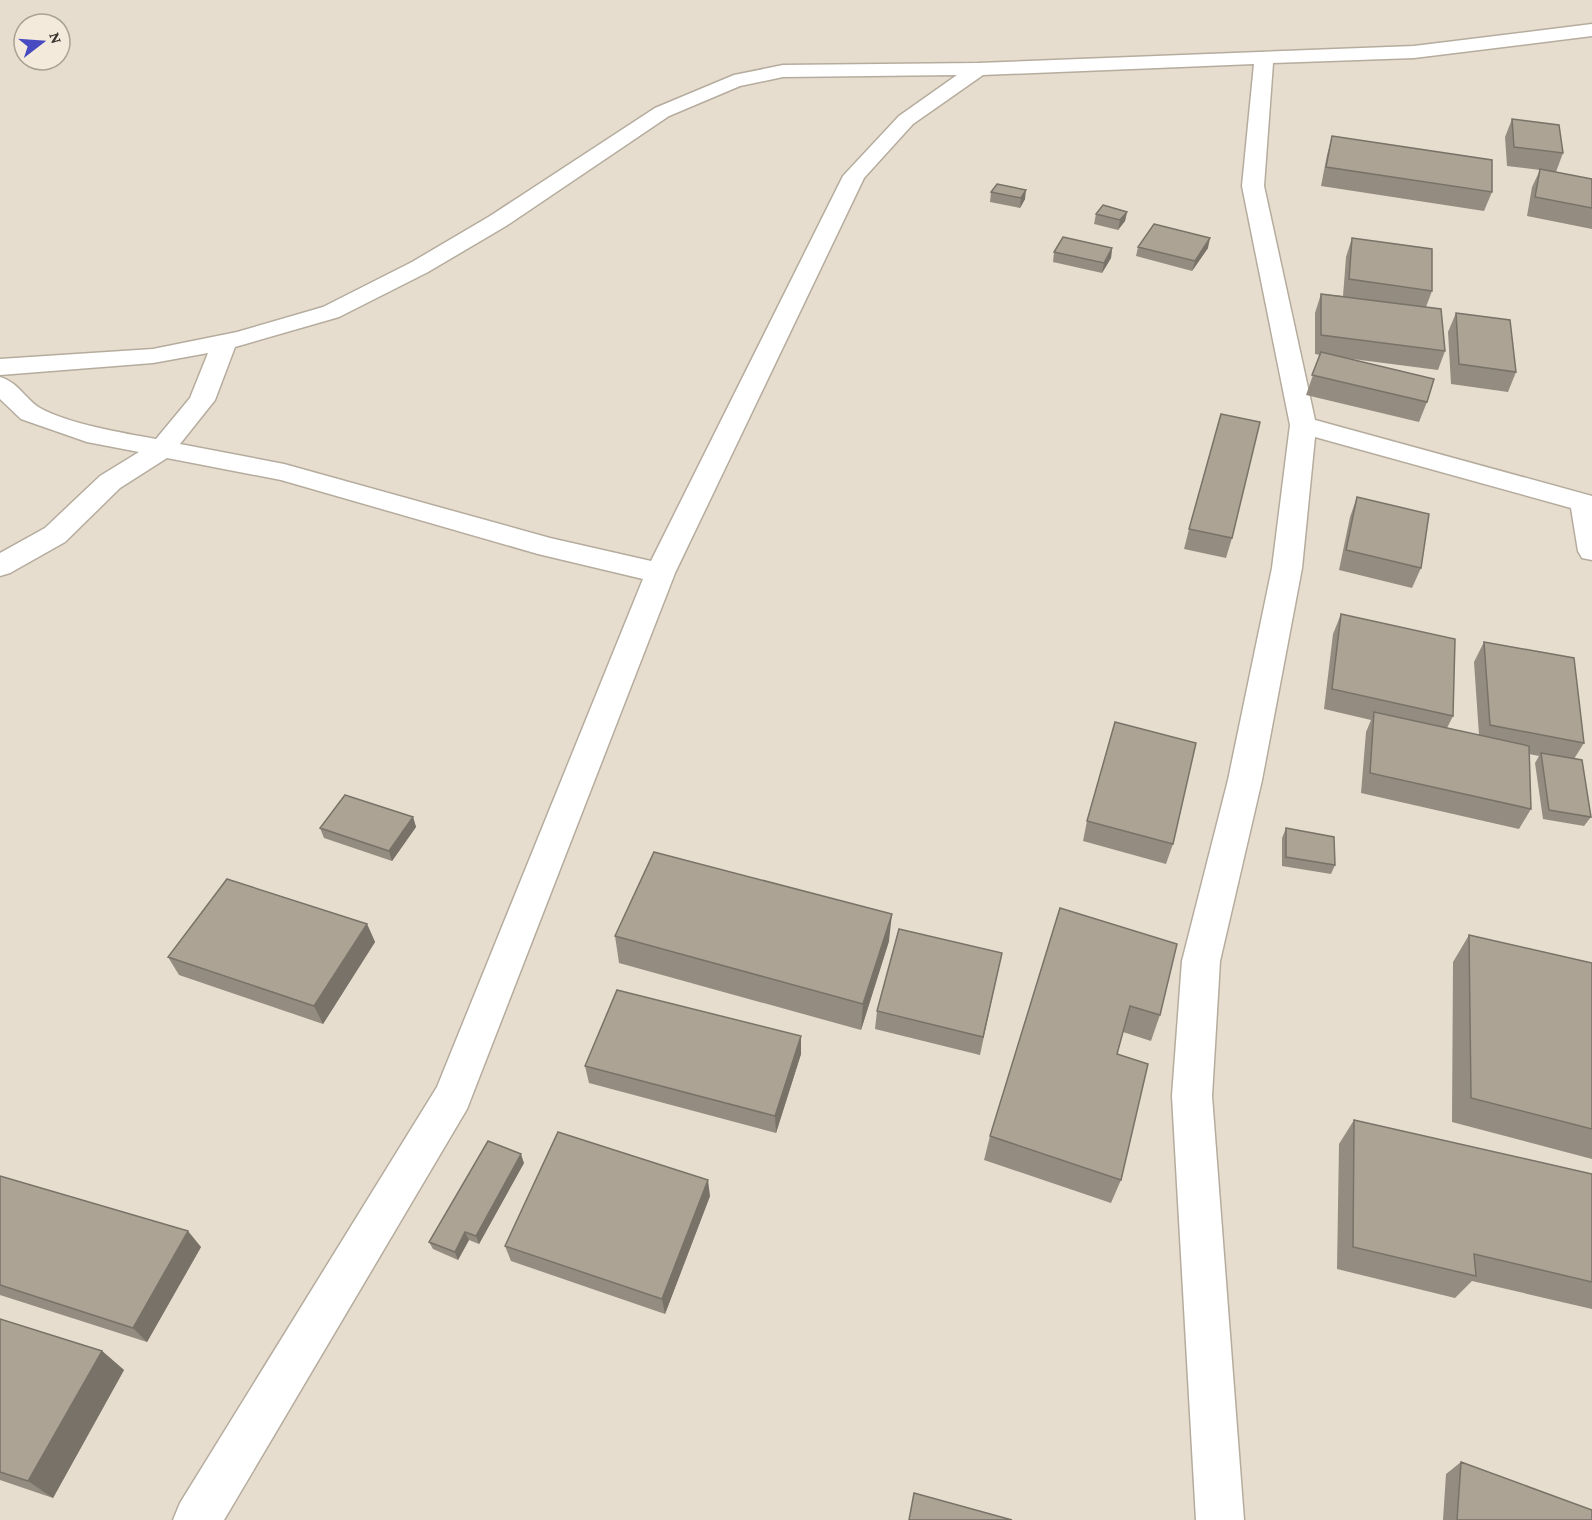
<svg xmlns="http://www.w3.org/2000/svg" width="1592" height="1520" font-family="'Crimson Pro',serif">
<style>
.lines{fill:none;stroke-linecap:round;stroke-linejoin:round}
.minor-casing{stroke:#b5ac9e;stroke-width:3}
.minor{fill:#fff;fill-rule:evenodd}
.wall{fill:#948c80}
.shaded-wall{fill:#787268}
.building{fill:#aca395;stroke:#787268;stroke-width:1.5}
</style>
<rect width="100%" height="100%" fill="#e7ddce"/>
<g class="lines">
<!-- minor casing -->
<g class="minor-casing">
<path id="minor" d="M1592 24V36L1414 58 1273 63 1264 186 1315 420 1592 496V560L1582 558 1578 551 1571 508 1315 437 1302 568 1262 780 1220 961 1212 1096 1244 1520H1196L1172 1096 1182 961 1228 780 1272 568 1290 425 1242 186 1254 64 983 75 913 124 864 178 675 573 467 1109 224 1520H173L180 1503 437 1087 643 579 538 554 281 480 167 458 120 488 65 542 10 573 0 576V553L45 528 100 476 139 452 87 442 21 419 0 399V377C18 382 25 399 40 408 69 424 122 433 156 439L190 398 208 353 153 363 0 375V359L153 349 237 332 323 307 412 262 490 216 655 108 734 75 783 65 978 63 1414 46ZM957 75 899 116 843 176 651 561 550 538 284 464 180 444 215 400 235 347 339 317 428 272 506 226 669 116 740 86 783 77Z"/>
</g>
<!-- minor -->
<use href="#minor" class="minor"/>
</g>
<!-- wall -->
<path class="wall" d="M1512 119 1563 153 1556 172 1592 179V229L1527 216 1532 187 1540 170 1507 166 1505 137Z
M1332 136 1492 192 1484 211 1321 186 1327 155Z
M997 184 1025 199 1020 208 990 202 991 192Z
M1127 212 1125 221 1118 230 1094 224 1096 214Z
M1352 238 1432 291 1426 307 1445 351 1438 370 1345 358 1427 402 1419 422 1306 395 1320 355 1315 354V313L1321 294 1343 296 1346 257Z
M1138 247 1208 248 1192 271 1136 256Z
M1112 248 1111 258 1102 273 1053 262 1054 252Z
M1456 313 1516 372 1508 392 1451 384 1448 332Z
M1357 497 1421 568 1412 588 1339 570 1350 517Z
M1189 529 1232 538 1226 558 1184 549Z
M1341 614 1453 716 1447 728 1479 735 1474 662 1484 642 1584 743 1574 759 1591 817 1584 826 1543 819 1535 763 1539 756 1529 754 1531 809 1519 829 1361 793 1366 732 1371 720 1324 709 1333 634Z
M413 817 416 827 392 861 324 838 320 828Z
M1087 821 1173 844 1166 864 1083 841Z
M1286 828 1335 865 1331 874 1282 866V838Z
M1060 908 1160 1015 1151 1041 1123 1032 1117 1054 1121 1180 1111 1203 984 1160 990 1136Z
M367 924 375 942 323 1024 179 975 168 957Z
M1469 935 1592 963V1159L1452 1122 1453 962Z
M615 936 889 941 861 1030 619 963Z
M1002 953 980 1055 875 1029 877 1011Z
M801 1054 776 1133 589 1083 585 1066Z
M1354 1120 1592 1174V1309L1472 1281 1455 1298 1337 1269 1339 1144Z
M524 1163 479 1244 469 1240 458 1260 433 1249 429 1242Z
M0 1176 201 1247 147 1342 0 1295Z
M710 1196 665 1314 511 1261 505 1246Z
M0 1319 102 1351 124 1370 53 1498 0 1480Z
M1461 1462 1592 1520H1443L1446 1474Z"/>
<!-- shaded-wall -->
<path class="shaded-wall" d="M1026 190 1025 199 1020 208 1021 198Z
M1127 212 1125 221 1118 230 1120 220Z
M1210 238 1208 248 1192 271 1195 261Z
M1112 248 1111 258 1102 273 1104 263Z
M413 817 416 827 392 861 389 851Z
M892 914 889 941 861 1030 863 1004Z
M367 924 375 942 323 1024 314 1006Z
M801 1036V1054L776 1133 775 1116Z
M521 1154 524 1163 479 1244 476 1236Z
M708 1180 710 1196 665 1314 662 1299Z
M188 1231 201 1247 147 1342 133 1328Z
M465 1232 469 1240 458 1260 455 1252Z
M102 1351 124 1370 53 1498 28 1481Z"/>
<!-- building -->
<path class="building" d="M1512 119 1559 125 1563 153 1514 147Z
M1332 136 1492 160V192L1326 167Z
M1540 169 1592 179V208L1535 197Z
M997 184 1026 190 1021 198 991 192Z
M1103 205 1127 212 1120 220 1096 214Z
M1154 224 1210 238 1195 261 1138 247Z
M1063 237 1112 248 1104 263 1054 252Z
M1352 238 1432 249V291L1349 279Z
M1321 294 1441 309 1445 351 1321 335Z
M1456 313 1510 320 1516 372 1459 364Z
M1321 352 1434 379 1427 402 1312 375Z
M1221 414 1260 422 1232 538 1189 529Z
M1357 497 1429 514 1421 568 1346 550Z
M1341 614 1455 639 1453 716 1332 689Z
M1484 642 1574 658 1584 743 1490 725Z
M1374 712 1529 746 1531 809 1370 773Z
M1115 722 1196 743 1173 844 1087 821Z
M1541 753 1582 760 1591 817 1549 810Z
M345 795 413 817 389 851 320 828Z
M1286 828 1334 837 1335 865 1286 857Z
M654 852 892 914 863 1004 615 936Z
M227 879 367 924 314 1006 168 957Z
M1060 908 1177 944 1160 1015 1130 1006 1117 1054 1148 1064 1121 1180 990 1136Z
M899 929 1002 953 983 1037 877 1011Z
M1469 935 1592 963V1129L1471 1098Z
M617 990 801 1036 775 1116 585 1066Z
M1354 1120 1592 1174V1282L1474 1254 1476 1276 1353 1247Z
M558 1132 708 1180 662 1299 505 1246Z
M488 1141 521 1154 476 1236 465 1232 455 1252 429 1242Z
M0 1176 188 1231 133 1328 0 1285Z
M0 1319 102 1351 28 1481 0 1472Z
M1461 1462 1592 1510V1520H1457Z
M914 1493 1012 1520H909Z"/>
<!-- north arrow -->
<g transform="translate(42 42) rotate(73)"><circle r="28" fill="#f4eadb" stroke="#a9a296" stroke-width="1.5"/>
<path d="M0-4.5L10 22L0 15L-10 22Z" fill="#474ac0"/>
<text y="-9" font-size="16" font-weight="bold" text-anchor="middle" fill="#39352f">N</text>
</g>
</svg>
